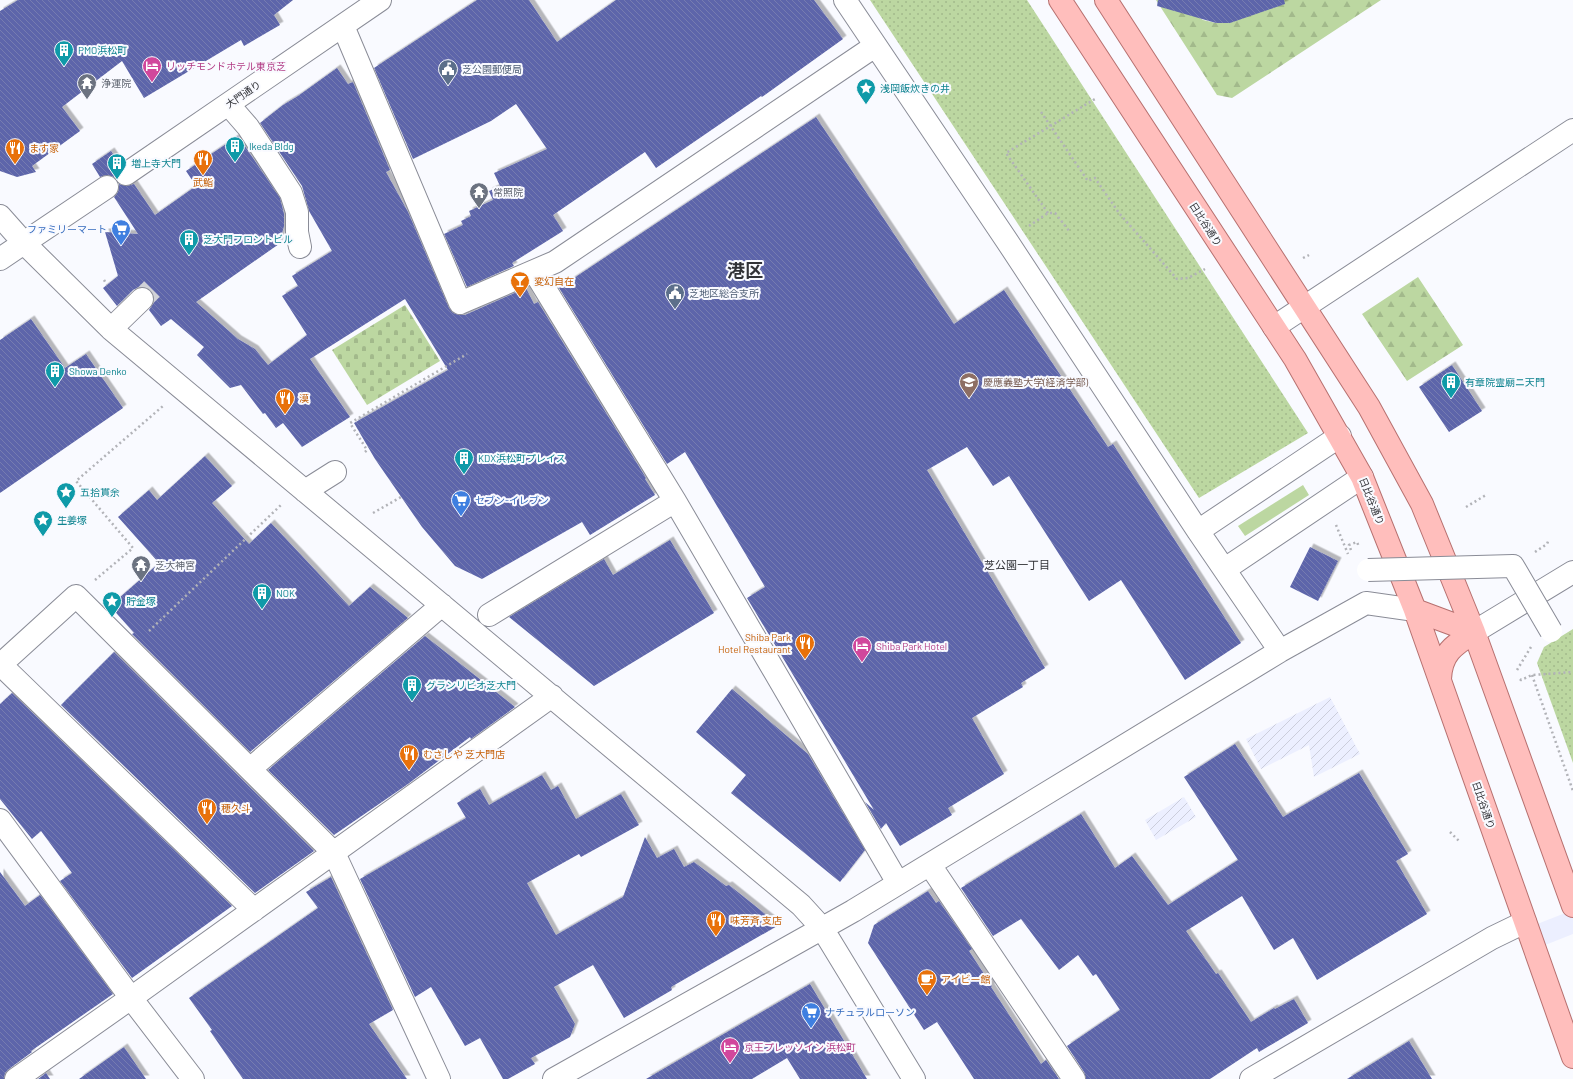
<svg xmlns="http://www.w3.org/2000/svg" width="1573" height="1079" font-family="Barlow,'Noto Sans JP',sans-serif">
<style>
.built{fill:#ecefff}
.industrial{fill:url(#industrial-furrows)}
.grass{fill:#bcd7a1}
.forest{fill:url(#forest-firs)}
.cemetery{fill:url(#cemetery-stones)}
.park{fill:url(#park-dots)}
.building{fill:url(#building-back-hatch);filter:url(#shadow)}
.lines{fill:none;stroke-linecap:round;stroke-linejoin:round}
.minor-tunnel{stroke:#d1d2d7;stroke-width:22;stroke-dasharray:22 11;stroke-linecap:butt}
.minor-casing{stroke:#8a8c97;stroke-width:24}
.major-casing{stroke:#b77170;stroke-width:24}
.path{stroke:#b2b3b8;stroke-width:2.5;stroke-dasharray:2 3;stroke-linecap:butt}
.minor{stroke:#fff;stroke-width:22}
.major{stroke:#ffbebc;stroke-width:22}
.minor-bridge-casing{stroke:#8a8c97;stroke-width:24;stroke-linecap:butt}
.minor-bridge{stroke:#fff;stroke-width:22}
.labels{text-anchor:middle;stroke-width:4;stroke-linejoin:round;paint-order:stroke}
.culture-label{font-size:10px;fill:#0d838f;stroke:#f9faff;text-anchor:start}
.hotel-label{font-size:10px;fill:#b23c85;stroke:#f9faff;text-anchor:start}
.service-label{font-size:10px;fill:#4e5e75;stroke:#f9faff;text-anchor:start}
.worship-label{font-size:10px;fill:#5b616d;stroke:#f9faff;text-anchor:start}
.street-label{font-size:10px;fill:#313237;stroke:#f9faff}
.food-label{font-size:10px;fill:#c56008;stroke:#f9faff;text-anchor:start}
.shop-label{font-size:10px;fill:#366cbe;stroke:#f9faff;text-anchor:start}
.education-label{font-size:10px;fill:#785e54;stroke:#f9faff;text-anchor:start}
.neighbourhood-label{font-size:11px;fill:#313237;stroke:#f9faff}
.town-label{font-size:18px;font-weight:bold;fill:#313237;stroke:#f9faff}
</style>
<defs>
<pattern id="industrial-furrows" width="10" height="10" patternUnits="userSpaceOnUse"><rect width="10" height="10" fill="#ecefff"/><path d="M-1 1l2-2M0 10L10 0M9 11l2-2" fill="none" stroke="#cbcddb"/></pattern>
<pattern id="forest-firs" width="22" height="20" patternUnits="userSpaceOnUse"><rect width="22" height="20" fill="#bcd7a1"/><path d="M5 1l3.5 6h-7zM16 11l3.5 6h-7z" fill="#a2b98b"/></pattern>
<pattern id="cemetery-stones" width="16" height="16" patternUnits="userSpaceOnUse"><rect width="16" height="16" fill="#bcd7a1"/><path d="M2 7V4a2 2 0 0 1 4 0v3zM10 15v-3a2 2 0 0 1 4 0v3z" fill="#a2b98b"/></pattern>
<pattern id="park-dots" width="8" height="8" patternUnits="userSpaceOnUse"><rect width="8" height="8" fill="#bcd7a1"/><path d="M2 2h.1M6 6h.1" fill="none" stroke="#a2b98b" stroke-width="1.8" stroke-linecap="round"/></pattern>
<pattern id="building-back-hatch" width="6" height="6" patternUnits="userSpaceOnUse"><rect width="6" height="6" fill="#5d65aa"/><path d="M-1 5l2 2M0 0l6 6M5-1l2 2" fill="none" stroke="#767cb0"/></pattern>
<filter id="shadow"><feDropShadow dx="3.5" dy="-3.5" stdDeviation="0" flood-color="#0004"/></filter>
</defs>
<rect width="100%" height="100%" fill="#f9faff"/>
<!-- built -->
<path class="built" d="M1573 910V934L1535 949 1527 928Z"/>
<!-- industrial -->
<path class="industrial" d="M1330 697 1360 754 1314 777 1309 745 1261 769 1246 739Z
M1184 797 1196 817 1156 840 1145 820Z"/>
<!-- grass -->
<path class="grass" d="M1303 485 1309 495 1245 536 1238 526Z"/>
<!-- forest -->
<path class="forest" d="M1156 0H1182L1191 12 1203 20 1216 23H1230L1261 0H1381L1232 98 1217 95Z
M1418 277 1463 345 1407 381 1362 314Z"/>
<!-- cemetery -->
<path class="cemetery" d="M405 305 440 361 367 405 332 350Z"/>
<!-- park -->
<path class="park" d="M870 0H1027L1308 433 1199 498Z
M1573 629V763L1537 663 1544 647Z"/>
<!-- building -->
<path class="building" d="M18 0H293L274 15 280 25 244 46 241 40 144 98 122 61 62 107 80 131 32 166 36 172 17 177 0 171V11Z
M477 0H529L557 42 616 0H814L843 39 762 97 761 96 656 168 645 152 553 215 563 231 512 263 514 266 467 287 444 234 463 225 461 221 471 216 469 211 493 200 489 191 500 186 494 173 547 149 516 104 491 121 413 159 374 68Z
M1158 0H1284L1285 4 1230 23H1216L1157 6Z
M337 68 348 84 353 82 390 170 386 172 408 212 449 308 453 313 459 315H465L526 288 534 304 538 302 646 478 645 479 655 495 590 535 582 522 482 579 455 566 422 527 375 459 354 423 448 370 405 299 310 359 350 417 302 447 283 423 276 428 265 413 263 414 241 385 230 388 197 355 204 347 171 319 161 326 149 310 154 302V296L151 290 145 287H139L133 290 117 306 103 288 118 276 105 232 138 234 114 197 118 192 119 184 127 186 134 184 155 215 196 186 186 171 238 136 280 198 284 214V226L279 244 196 302 238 339 255 349 268 365 307 335 282 296 298 286 292 276 332 251 309 211 302 186 260 123 283 105 298 96Z
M816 117 954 324 1004 290 1108 447 1113 444 1241 643 1185 680 1121 580 1089 601 1009 476 993 486 967 447 927 470 1045 668 1021 683 1023 687 972 718 1004 774 948 808 952 815 900 846 886 823 881 829 865 802 874 810 747 598 765 587 685 452 667 464 559 288Z
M111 151 119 163 115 169 114 177 107 175 100 177 92 164Z
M31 319 65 368 86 354 123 408 0 493V340Z
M1452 365 1482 411 1449 432 1419 387Z
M205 456 232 486 212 503 249 544 271 523 349 606 370 587 408 618 250 752 132 634 134 633 110 606 159 563 118 517 149 490 157 500Z
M670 540 714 613 594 686 509 617 604 559 613 575Z
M1310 547 1338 561 1318 601 1290 587Z
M425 636 515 707 471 739 470 737 408 784 334 835 268 770Z
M114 652 314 851 255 893 61 705Z
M732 689 808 754 865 850 840 882 731 793 746 775 696 732Z
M12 693 232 906 132 978 60 881 72 873 41 831 32 839 0 799V704Z
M1235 744 1283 817 1359 773 1408 854 1396 861 1427 914 1317 980 1293 938 1274 950 1242 896 1186 931 1216 974 1218 973 1251 1022 1274 1008 1275 1009 1294 999 1308 1023 1259 1052 1257 1048 1210 1079H1086L1084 1072 1067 1046 1120 1010 1096 974 1093 976 1078 955 1059 970 1021 919 993 936 961 888 1081 814 1115 868 1132 856 1168 905 1238 860 1184 777Z
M542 775 551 790 558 786 576 819 621 794 639 825 581 857 579 854 527 883 556 935 623 897 645 837 657 858 674 849 684 867 694 862 726 886 729 885 779 925 671 987 672 990 624 1018 593 965 554 987 575 1024 570 1037 531 1058 535 1064 508 1079H503L480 1038 465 1046 431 987 415 997 360 879 466 818 457 803 480 789 489 805Z
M0 872 25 906 40 895 113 994 31 1051 32 1052 9 1069 5 1073 4 1079H0Z
M331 877 393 1010 369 1024 407 1079H243L210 1031 212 1030 189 998 318 908 306 892Z
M928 891 936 903 939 901 972 949 969 951 992 986 991 987 1041 1064 1046 1060 1059 1079H974L937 1022 924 1030 868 943 874 925Z
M810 984 867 1079H800L787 1058 752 1079H646Z
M1409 1041 1432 1079H1347Z
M124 1047 146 1079H79Z
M46 1073 50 1079H38Z"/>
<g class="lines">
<!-- minor-tunnel -->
<path class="minor-tunnel" d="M142 299 152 289"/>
<!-- minor casing -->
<g class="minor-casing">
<path id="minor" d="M845 0 1007 241 1198 531 1280 651
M343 26 460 303 555 262 875 46
M228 104 248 127 291 193 297 212V232L300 247
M126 174 380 0
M0 216 24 243 111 329 801 905 822 928 914 1079
M0 259 107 187
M534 271 675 501 898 883
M1274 327 1573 130
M111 329 142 299
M305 491 335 472
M1198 531 1340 436
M1225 569 1362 477
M489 615 675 501
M1474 632 1573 572
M0 664 254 910
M0 665 76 596 334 853 439 1079
M250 769 442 605
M0 820 131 998 193 1079
M930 865 1074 1079
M16 1079 131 998 552 696
M554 1079 853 911 1280 651 1366 603 1415 610
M1251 1079 1492 938 1525 922"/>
</g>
<!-- major casing -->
<g class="major-casing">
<path id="major" d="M1060 0 1295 359 1362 477 1415 610 1573 1057
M1106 0 1369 407 1422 504 1474 632 1573 906
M1415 610 1474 632
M1440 679C1441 653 1454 645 1474 632"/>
</g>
<!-- path -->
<path class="path" d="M1041 112 1088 181 1095 178 1119 213 1177 279 1188 278 1205 269
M1048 213 1006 153 1095 99
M1029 226 1048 213H1055L1070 232
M1303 258 1309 255
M104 280 107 285
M365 452 367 450 350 423 467 354
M1466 507 1486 495
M373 513 401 497
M1336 525 1348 554
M1351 550 1349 545 1357 542 1359 547
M1535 552 1547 544 1549 539
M95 580 133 548 76 481 163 406
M149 631 281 505
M1517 670 1531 647
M1532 675 1573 791
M1520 679 1521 680 1532 675 1573 672
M1450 832 1460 842"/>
<!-- minor -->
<use href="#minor" class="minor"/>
<!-- major -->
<use href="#major" class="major"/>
<!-- minor-bridge casing -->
<g class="minor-bridge-casing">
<path id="minor-bridge" d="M1368 570 1513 566 1551 631"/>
</g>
<!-- minor-bridge -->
<use href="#minor-bridge" class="minor-bridge"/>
</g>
<!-- icons -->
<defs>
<g id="building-pin" transform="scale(1)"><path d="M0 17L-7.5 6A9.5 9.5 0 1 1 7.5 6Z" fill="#0f9aa8" stroke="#f9faff"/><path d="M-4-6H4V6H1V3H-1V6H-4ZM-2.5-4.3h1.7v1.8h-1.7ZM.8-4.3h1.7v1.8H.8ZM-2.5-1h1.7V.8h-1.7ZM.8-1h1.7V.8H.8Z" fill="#fff"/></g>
<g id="hotel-pin" transform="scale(1)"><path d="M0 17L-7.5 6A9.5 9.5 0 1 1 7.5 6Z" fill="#d1479c" stroke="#f9faff"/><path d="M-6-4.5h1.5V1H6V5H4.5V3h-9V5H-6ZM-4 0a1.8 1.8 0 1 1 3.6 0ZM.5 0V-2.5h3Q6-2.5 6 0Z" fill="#fff"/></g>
<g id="civic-pin" transform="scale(1)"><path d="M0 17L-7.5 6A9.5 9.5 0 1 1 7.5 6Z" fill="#5c6f8a" stroke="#f9faff"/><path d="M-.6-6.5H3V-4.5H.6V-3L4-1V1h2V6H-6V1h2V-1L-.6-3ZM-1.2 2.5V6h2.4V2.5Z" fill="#fff"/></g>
<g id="temple-pin" transform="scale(1)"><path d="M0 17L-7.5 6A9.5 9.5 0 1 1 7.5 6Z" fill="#6b7280" stroke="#f9faff"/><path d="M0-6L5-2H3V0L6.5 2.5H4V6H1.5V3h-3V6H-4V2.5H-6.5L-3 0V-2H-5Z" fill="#fff"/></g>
<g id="sight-pin" transform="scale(1)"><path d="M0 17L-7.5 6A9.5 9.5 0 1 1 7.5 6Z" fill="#0f9aa8" stroke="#f9faff"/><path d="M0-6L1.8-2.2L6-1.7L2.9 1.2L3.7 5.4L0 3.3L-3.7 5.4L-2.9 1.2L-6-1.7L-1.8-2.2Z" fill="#fff"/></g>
<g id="restaurant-pin" transform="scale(1)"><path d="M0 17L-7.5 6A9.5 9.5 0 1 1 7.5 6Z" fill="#e8710a" stroke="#f9faff"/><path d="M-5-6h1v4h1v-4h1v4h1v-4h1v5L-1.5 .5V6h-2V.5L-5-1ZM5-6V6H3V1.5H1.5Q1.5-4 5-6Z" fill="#fff"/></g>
<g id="supermarket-pin" transform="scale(1)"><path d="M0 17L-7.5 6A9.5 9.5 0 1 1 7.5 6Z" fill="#3f7fe0" stroke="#f9faff"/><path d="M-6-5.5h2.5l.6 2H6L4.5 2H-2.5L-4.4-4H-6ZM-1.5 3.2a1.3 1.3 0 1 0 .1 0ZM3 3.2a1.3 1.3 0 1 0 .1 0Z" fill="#fff"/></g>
<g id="bar-pin" transform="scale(1)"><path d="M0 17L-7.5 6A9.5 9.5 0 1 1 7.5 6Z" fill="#e8710a" stroke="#f9faff"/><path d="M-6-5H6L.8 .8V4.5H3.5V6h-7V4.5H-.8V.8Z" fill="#fff"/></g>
<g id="university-pin" transform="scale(1)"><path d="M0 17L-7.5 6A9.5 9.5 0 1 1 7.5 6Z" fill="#8d6e63" stroke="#f9faff"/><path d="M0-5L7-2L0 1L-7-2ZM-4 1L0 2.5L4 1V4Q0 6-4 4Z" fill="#fff"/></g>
<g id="cafe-pin" transform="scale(1)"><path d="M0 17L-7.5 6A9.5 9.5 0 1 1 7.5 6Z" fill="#e8710a" stroke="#f9faff"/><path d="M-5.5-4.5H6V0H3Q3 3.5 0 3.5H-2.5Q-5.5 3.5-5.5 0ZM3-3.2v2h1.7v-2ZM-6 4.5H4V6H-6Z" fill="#fff"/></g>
</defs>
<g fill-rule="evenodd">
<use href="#building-pin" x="64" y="50"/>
<use href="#hotel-pin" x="152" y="66"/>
<use href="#civic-pin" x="448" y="69"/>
<use href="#temple-pin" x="87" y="83"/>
<use href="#sight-pin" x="866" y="88"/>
<use href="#building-pin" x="235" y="146"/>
<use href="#restaurant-pin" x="15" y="148"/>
<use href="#restaurant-pin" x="203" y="159"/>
<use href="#building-pin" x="117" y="163"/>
<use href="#temple-pin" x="479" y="192"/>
<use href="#supermarket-pin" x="121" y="229"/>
<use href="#building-pin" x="189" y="239"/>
<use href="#bar-pin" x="520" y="281"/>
<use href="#civic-pin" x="675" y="293"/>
<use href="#building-pin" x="55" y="371"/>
<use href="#university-pin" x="969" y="382"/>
<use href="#building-pin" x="1451" y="382"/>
<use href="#restaurant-pin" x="285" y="398"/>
<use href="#building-pin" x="464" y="458"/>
<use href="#sight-pin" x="66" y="492"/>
<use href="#supermarket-pin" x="461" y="500"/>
<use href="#sight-pin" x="43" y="520"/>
<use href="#temple-pin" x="141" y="565"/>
<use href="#building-pin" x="262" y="593"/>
<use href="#sight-pin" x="112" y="601"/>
<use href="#restaurant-pin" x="805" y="643"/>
<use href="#hotel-pin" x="862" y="646"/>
<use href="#building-pin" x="412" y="685"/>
<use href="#restaurant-pin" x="409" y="754"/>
<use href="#restaurant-pin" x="207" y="808"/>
<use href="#restaurant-pin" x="716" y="920"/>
<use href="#cafe-pin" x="927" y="979"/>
<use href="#supermarket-pin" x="811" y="1012"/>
<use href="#hotel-pin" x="730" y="1047"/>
</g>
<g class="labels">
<!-- culture labels -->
<g class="culture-label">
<text x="78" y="54">PMO浜松町</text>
<text x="880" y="92">浅岡飯炊きの井</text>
<text x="249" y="150">Ikeda Bldg</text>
<text x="131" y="167">増上寺大門</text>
<text x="203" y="243">芝大門フロントビル</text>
<text x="69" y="375">Showa Denko</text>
<text x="1465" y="386">有章院霊廟ニ天門</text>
<text x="478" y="462">KDX浜松町プレイス</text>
<text x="80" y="496">五拾貫余</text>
<text x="57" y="524">生姜塚</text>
<text x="276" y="597">NOK</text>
<text x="126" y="605">貯金塚</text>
<text x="426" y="689">グランリビオ芝大門</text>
</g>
<!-- hotel labels -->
<g class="hotel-label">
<text x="166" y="70">リッチモンドホテル東京芝</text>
<text x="876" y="650">Shiba Park Hotel</text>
<text x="744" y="1051">京王プレッソイン 浜松町</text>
</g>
<!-- service labels -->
<g class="service-label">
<text x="462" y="73">芝公園郵便局</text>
<text x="689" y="297">芝地区総合支所</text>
</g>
<!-- worship labels -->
<g class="worship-label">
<text x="101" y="87">浄運院</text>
<text x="493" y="196">常照院</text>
<text x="155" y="569">芝大神宮</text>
</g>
<!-- street labels -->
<g class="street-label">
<text transform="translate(243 94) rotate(-34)" y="4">大門通り</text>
<text transform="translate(1206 224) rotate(57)" y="4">日比谷通り</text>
<text transform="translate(1372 501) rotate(68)" y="4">日比谷通り</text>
<text transform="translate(1484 805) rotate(71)" y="4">日比谷通り</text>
</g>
<!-- food labels -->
<g class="food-label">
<text x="29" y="152">ます家</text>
<text x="203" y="186" text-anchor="middle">武鮨</text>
<text x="534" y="285">変幻自在</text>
<text x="299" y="402">漠</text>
<text x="791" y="641" text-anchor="end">Shiba Park<tspan x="791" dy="12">Hotel Restaurant</tspan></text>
<text x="423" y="758">むさしや 芝大門店</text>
<text x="221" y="812">穂久斗</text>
<text x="730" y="924">味芳斉 支店</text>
<text x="941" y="983">アイビー館</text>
</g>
<!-- shop labels -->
<g class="shop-label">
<text x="107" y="233" text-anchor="end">ファミリーマート</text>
<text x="475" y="504">セブン-イレブン</text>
<text x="825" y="1016">ナチュラルローソン</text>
</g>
<!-- education labels -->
<g class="education-label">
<text x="983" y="386">慶應義塾大学(経済学部)</text>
</g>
<!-- neighbourhood labels -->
<g class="neighbourhood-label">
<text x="1017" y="569">芝公園一丁目</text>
</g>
<!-- town labels -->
<g class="town-label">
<text x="745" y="277">港区</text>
</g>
</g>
</svg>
